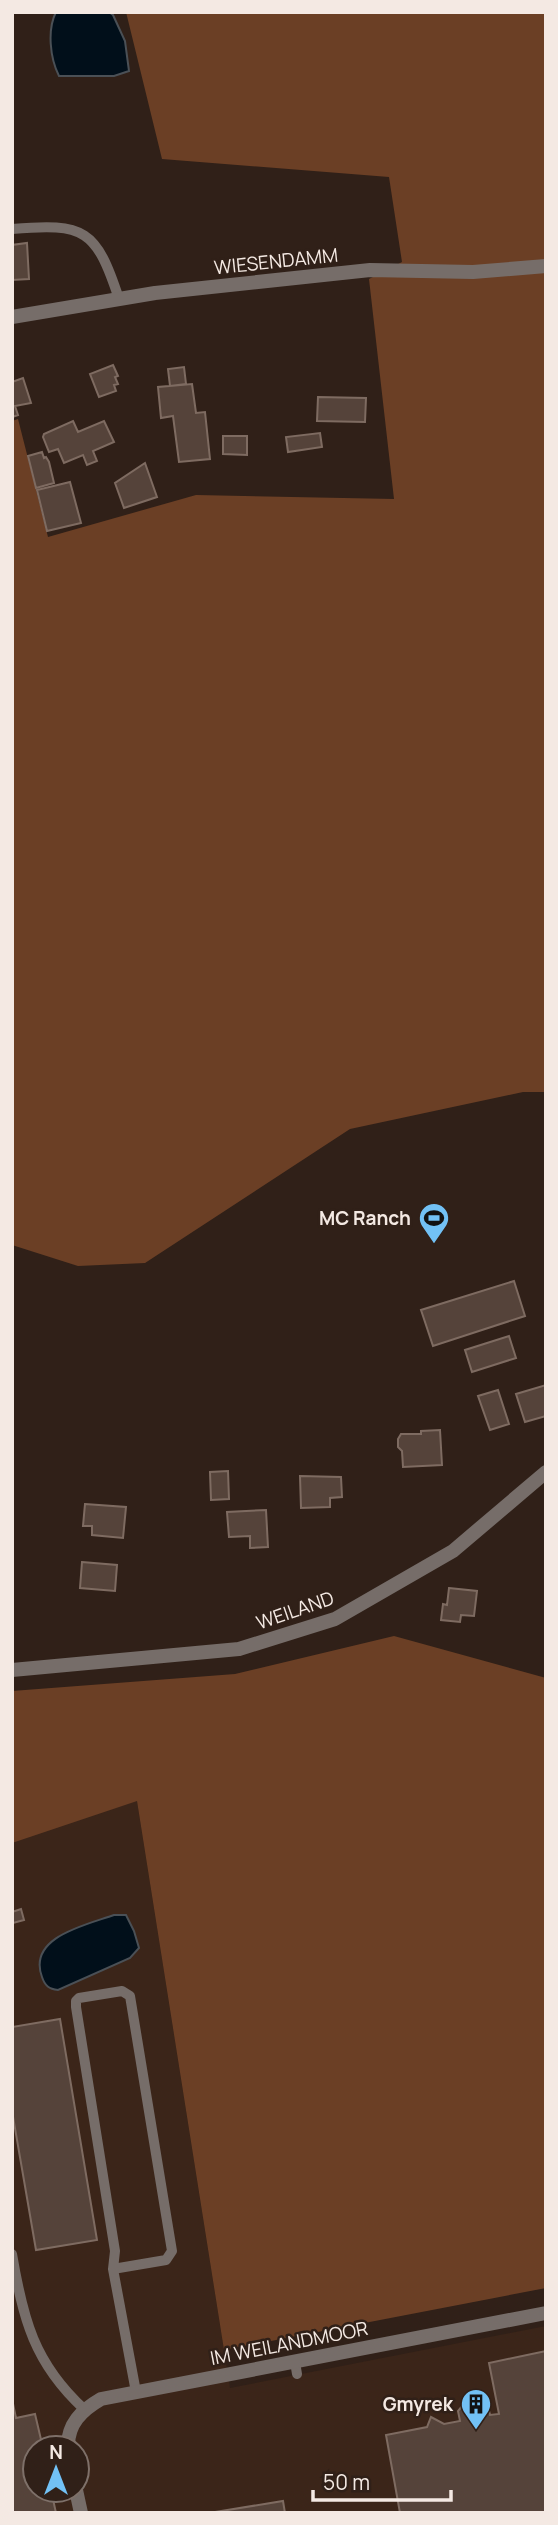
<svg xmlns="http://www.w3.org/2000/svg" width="558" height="2525" font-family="Manrope,sans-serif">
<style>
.built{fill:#3b2519;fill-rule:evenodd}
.green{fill:#6b3f25}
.water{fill:#010f1a;stroke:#4a5056;stroke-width:2}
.building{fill:#55433a;stroke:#7e6b61;stroke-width:2}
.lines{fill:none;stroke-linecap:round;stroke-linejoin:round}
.service{stroke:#766d69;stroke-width:10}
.minor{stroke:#766d69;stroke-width:14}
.labels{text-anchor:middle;stroke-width:5;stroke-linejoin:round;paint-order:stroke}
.street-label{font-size:19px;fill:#f4e9e3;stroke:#302018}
.poi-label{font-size:19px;font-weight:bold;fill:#f4e9e3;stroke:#302018;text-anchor:end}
</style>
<rect width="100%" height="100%" fill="#302018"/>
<!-- built -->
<path class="built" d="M12 1691 137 1801 230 2388 546 2326V2513H12ZM35 2448H77V2490H35Z"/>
<!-- green -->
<path class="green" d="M126 12H546V1092H523L350 1129 145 1263 78 1266 12 1245V421L18 419 48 537 196 495 394 499 369 279 402 262 389 177 162 159Z
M394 1636 546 1678V2288L224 2350 137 1801 12 1843V1691L235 1674Z"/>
<!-- water -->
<path class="water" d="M56 12H109L113 15 125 41 129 71 114 76H59C50 58 47 30 56 12Z
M114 1915H126L134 1931 139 1948 130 1958 58 1990C49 1989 45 1986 42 1977 27 1937 86 1925 114 1915Z"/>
<!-- building -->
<path class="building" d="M27 243 29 279 12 280V245Z
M113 365 118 376 115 377 118 384 114 385 116 391 99 397 90 374Z
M184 367 186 384 170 386 168 369Z
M23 378 31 403 15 406 18 415 12 417V382Z
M192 384 196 413 205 412 210 459 179 462 173 416 161 418 158 387Z
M318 397 366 398 365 422 317 421Z
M73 421 78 432 104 421 114 442 93 451 97 461 87 465 83 455 64 463 58 449 49 452 43 437 44 434Z
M320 433 322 447 288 452 286 437Z
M223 436H247V455L223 454Z
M42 452 44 458 46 457 49 462 54 483 36 488 28 456Z
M145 463 157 497 124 508 115 483Z
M70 482 81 523 47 531 37 490Z
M514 1281 525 1316 433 1346 421 1310Z
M509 1336 516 1358 472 1372 465 1350Z
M546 1385V1416L525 1422 516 1394Z
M498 1390 509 1424 490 1430 478 1396Z
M440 1430 442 1465 403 1467 402 1451 398 1447V1439L401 1434H421V1431Z
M228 1471 229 1499 211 1500 210 1472Z
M300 1476 341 1477 342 1497 330 1498V1507L301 1508Z
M85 1504 126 1507 123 1538 92 1535V1526H83Z
M266 1510 268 1547 250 1548V1536L229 1537 227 1512Z
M82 1562 117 1565 115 1591 80 1588Z
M449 1588 477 1591 474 1616 461 1615 460 1622 441 1620 443 1604 447 1605Z
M21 1909 24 1920 13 1923 12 1912Z
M60 2019 97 2240 36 2250 12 2111V2027Z
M546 2351V2513H400L386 2435 427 2427 431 2417 444 2424 460 2421 458 2411 463 2405 480 2402 488 2406 490 2415 499 2414 489 2363Z
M12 2399 16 2418 35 2414 43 2448H35V2490H51L56 2513H12Z
M283 2501 285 2513H209Z"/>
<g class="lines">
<!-- service -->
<path class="service" d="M12 229C85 223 96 229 119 299
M12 2254C23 2319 34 2363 84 2409
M113 2269 166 2260 172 2251 130 1996 122 1991 79 1998 76 2001V2007L115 2251 113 2269 136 2392
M295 2362 297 2374"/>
<!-- minor -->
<path class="minor" d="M12 317 155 293 370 270 473 272 546 266
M12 1670 239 1649 335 1619 453 1551 546 1472
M68 2448C67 2424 82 2410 101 2399L546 2313
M76 2490 81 2513"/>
</g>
<!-- icons -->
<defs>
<g id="stadium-pin" transform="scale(1.575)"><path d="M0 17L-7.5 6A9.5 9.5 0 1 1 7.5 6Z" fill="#72c1f5" stroke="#302018"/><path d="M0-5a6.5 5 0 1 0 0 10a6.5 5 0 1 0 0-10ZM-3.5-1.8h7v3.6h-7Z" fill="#111"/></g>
<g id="building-pin" transform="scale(1.575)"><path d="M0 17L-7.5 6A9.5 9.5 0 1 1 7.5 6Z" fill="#72c1f5" stroke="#302018"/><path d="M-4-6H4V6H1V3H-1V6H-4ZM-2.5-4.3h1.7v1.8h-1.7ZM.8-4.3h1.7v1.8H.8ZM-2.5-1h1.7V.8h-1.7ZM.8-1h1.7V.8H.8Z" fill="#111"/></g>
</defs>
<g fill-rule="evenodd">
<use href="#stadium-pin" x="434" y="1218"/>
<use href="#building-pin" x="476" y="2404"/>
</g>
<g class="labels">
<!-- street labels -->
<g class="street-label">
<text transform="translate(276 261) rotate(-6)" y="7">WIESENDAMM</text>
<text transform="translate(295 1610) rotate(-19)" y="7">WEILAND</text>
<text transform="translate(289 2343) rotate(-11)" y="7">IM WEILANDMOOR</text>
</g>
<!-- poi labels -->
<g class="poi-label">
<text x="411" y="1225">MC Ranch</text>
<text x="453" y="2411">Gmyrek</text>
</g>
</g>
<!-- border -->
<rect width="558" height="2525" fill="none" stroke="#f4e9e3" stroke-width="28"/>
<!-- north arrow -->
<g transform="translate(56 2469)"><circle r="33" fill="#302018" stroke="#7e7069" stroke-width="2"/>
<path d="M0-5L12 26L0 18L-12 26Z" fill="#72c1f5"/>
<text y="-10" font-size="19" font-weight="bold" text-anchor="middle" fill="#f4e9e3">N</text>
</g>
<!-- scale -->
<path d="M313 2490v10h138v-10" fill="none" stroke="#f4e9e3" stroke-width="3.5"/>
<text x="323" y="2490" font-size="21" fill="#f4e9e3" stroke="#302018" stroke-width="5" paint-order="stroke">50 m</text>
</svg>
